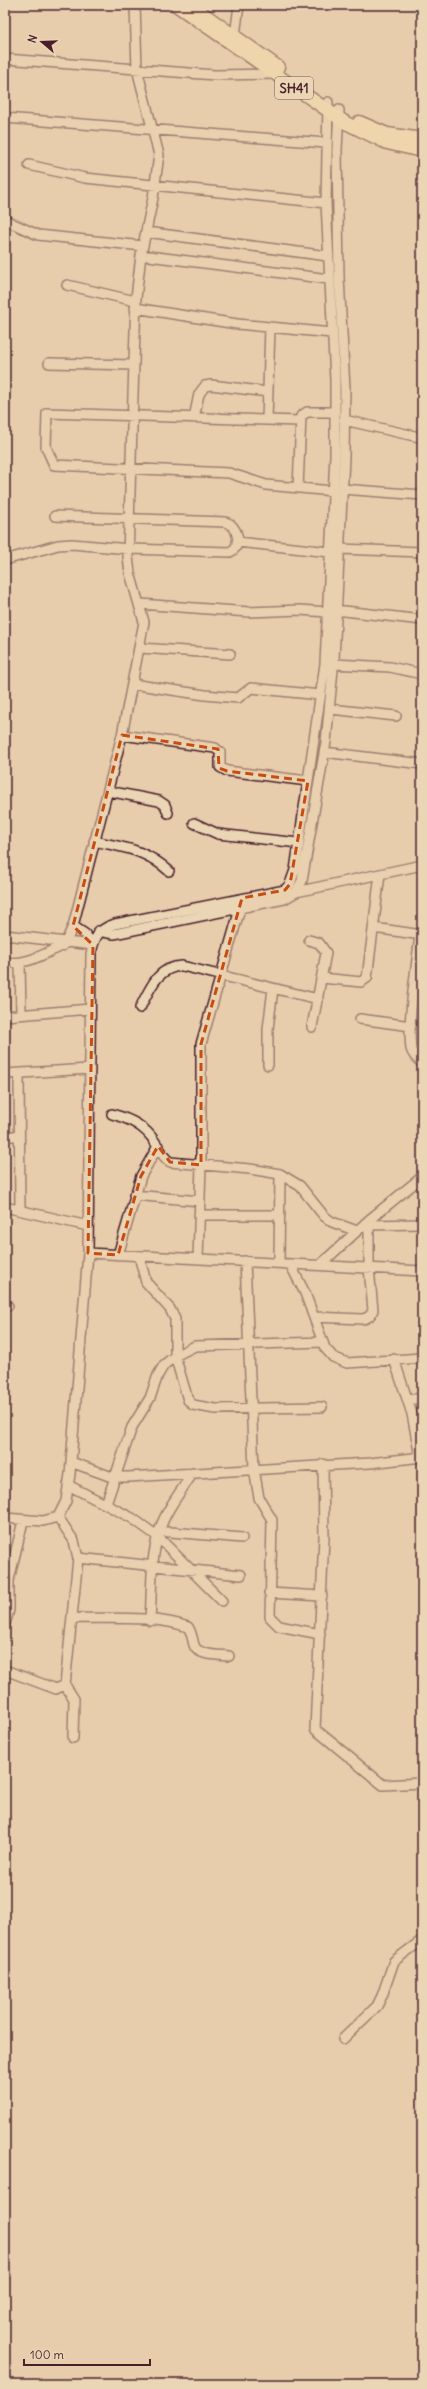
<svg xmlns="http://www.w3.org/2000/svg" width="427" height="2389" font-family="Delius,sans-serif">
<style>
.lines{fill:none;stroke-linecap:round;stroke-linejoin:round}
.minor-casing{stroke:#4a1f2b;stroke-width:12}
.major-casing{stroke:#4a1f2b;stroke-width:15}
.minor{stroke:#ead5b4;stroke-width:9}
.major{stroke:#f9deab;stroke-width:12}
.marked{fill:none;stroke:#c84d12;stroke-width:3;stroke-dasharray:8 5;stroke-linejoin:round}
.labels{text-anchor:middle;stroke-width:3.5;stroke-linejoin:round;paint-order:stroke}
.shield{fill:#ead5b4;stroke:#7a5654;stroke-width:1}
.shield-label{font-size:13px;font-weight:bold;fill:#4a1f2b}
</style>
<rect width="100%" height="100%" fill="#e7cdac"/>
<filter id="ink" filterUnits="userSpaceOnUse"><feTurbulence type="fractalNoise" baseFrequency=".025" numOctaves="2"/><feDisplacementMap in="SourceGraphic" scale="8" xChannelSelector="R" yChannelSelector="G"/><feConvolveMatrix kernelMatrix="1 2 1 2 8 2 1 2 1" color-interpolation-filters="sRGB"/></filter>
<g filter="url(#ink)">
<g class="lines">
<!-- minor casing -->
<g class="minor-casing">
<path id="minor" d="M235 36 239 5
M5 59 215 75 275 74
M5 118 326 143
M29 165 85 178 326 203
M5 220 38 235 143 246
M146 232 328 256
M141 255 329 279
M67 285 135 301
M135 308 237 324 332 333
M49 363 133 365
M194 418 199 394 205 386 211 385 268 392
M267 420 270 328
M344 420 419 437
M300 421 47 413 46 447 54 465 229 473 266 485 333 491
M298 488 301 416 307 412H335
M342 489 422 495
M237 542 330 552
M339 549 422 552
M5 560 58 545 72 544 129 549 230 552C243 546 238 525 225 522L55 516
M140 604 249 612 300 610 327 612
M336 610 422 620
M140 648 230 654
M334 664 390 667 422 674
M132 684 205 695 238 698 251 688 320 695
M330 709 396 716
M122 735 215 748 220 752V767L227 771 308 781
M324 752 422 764
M108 791 159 801 165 805 168 813
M194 823 218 834 299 843
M94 841C125 848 145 849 169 871
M296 892 422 865
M73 926 85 934 93 945
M374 928 422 935
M98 931 114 934 284 899 296 892 302 881 326 742 334 659 344 458 345 389 339 277 337 150 339 110
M420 934C417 966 407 1019 411 1049 413 1055 417 1059 422 1063
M5 935 93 945
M309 940 319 943 326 953 312 1027
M5 962C26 966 43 954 62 946L66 942 73 926 122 735 144 622 130 573 128 557 136 298 141 255 153 198 159 155 137 69 135 5
M20 964 21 1014
M322 978 361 982 367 978 380 874
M140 1008C150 989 157 967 182 966L318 999
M5 1016 90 1009
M360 1019 411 1026
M268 1065V1029L273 989
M5 1074 90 1069
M19 1074 20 1210
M112 1114C130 1119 145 1126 155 1142 160 1150 162 1157 170 1162L250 1169 280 1174 300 1186 324 1216 332 1222 357 1231
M5 1136H19
M134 1195 200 1201
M5 1207 88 1226
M199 1215H280
M369 1225 422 1224
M88 1253 422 1271
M118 1255 141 1176 158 1146
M139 1256 146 1282 170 1309 175 1319V1356L188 1400 193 1405 215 1409 322 1407
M198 1259 201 1165V1044L240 909
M245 1261 254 1469 259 1498 272 1520 270 1617 279 1626 320 1634
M279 1263 280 1174
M290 1264 305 1293 325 1348 333 1357 347 1363 422 1358
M320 1265 369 1220 422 1177
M5 1306H8
M314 1317 362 1319C369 1318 371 1315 373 1310L369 1268V1220
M394 1359 412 1414 420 1457
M408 1400 422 1398
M71 1462 112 1477H128L370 1463 422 1457
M323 1464 324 1537 315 1729 383 1785 422 1783
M68 1485 132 1518 157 1536 222 1601
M106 1504 132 1427 150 1398 158 1375 164 1365 175 1356 195 1346 323 1342
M5 1518 43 1521 58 1517 66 1501 70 1474 88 1253 91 954C94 938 98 929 115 924L285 890 290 884 295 870 325 664 335 455V380L326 203 328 102
M159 1531 242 1538
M78 1558 241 1575
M269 1593 322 1596
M72 1618C109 1619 153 1615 188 1627 192 1633 192 1638 194 1645 197 1656 219 1655 229 1656
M150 1621C152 1593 150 1559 159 1532 165 1511 181 1491 193 1473
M5 1624 9 1610V1580L23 1521
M5 1670 56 1689 65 1685 78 1558 74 1541 58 1517
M65 1685 74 1699 73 1738
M343 2039 377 2006 382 1996 394 1961 422 1940"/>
</g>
<!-- major casing -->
<g class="major-casing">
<path id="major" d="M176 5 346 123 387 143 422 151
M191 5 278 67
M359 122 387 134 422 139"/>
</g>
<!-- minor -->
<use href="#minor" class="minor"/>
<!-- major -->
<use href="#major" class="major"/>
</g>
</g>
<!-- marked area -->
<path d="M0 0H427V2389H0ZM122 735 218 749 219 768 227 771 308 781 290 884 285 890 242 898 201 1044V1165L170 1162 158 1146 141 1176 118 1255 88 1253 93 945 73 926Z" fill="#e7cdac" fill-opacity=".55" fill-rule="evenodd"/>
<path class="marked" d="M122 735 218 749 219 768 227 771 308 781 290 884 285 890 242 898 201 1044V1165L170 1162 158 1146 141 1176 118 1255 88 1253 93 945 73 926Z"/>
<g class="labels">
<!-- shield labels -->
<rect class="shield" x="275" y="77" width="38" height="22" rx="3"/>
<g class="shield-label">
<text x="294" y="93">SH41</text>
</g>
</g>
<!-- margin -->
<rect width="427" height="2389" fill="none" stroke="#ead5b4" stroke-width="20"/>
<rect x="10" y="10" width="407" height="2369" fill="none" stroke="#4a1f2b" stroke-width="1.5" filter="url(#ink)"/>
<!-- north arrow -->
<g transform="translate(42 42) rotate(289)" stroke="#ead5b4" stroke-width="3" paint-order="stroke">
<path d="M0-3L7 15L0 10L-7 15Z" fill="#4a1f2b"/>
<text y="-6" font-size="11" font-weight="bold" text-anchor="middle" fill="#4a1f2b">N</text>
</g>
<!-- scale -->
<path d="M24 2359v6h126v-6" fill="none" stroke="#4a1f2b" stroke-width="2"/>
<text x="30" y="2359" font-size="12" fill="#4a1f2b" stroke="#ead5b4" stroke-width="3" paint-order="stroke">100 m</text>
</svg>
